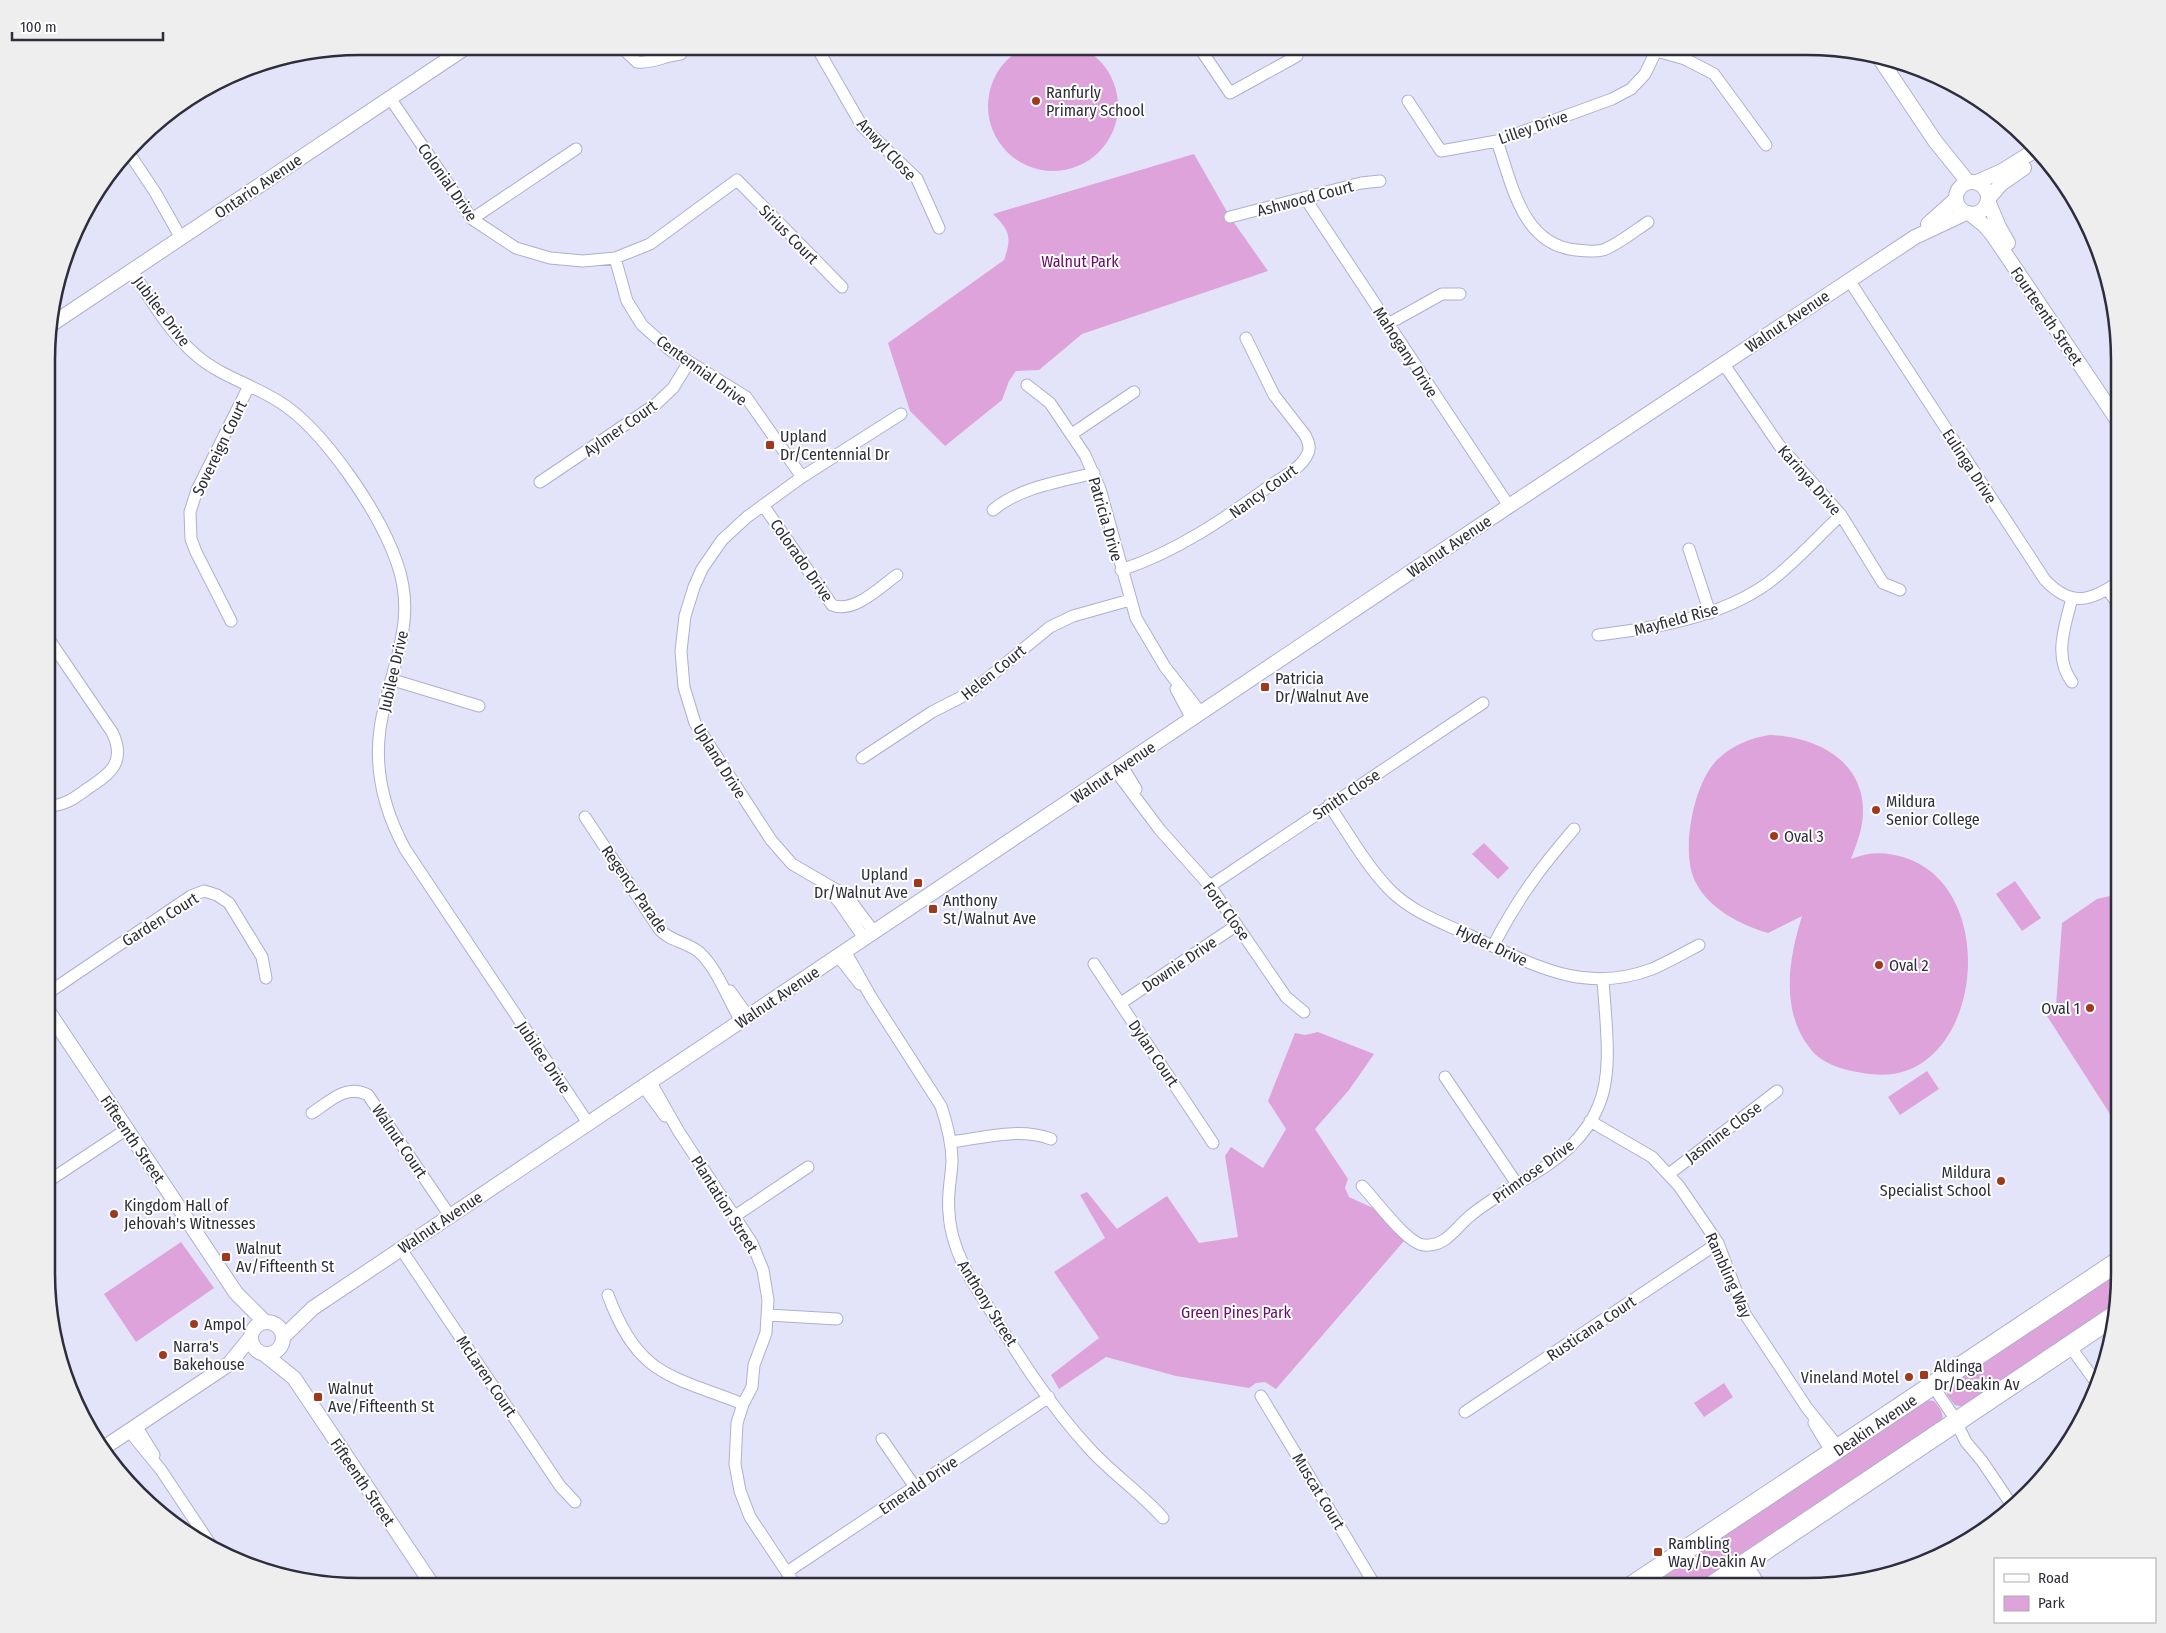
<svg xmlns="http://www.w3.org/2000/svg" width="2166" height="1633" font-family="'Fira Sans Condensed',sans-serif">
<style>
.green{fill:#dea3da}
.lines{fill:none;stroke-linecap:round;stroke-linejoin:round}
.minor-casing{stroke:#aeafd1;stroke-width:13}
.tertiary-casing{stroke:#aeafd1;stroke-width:16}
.trunk-casing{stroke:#aeafd1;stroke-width:21}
.minor{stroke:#fff;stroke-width:11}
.tertiary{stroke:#fff;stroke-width:14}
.trunk{stroke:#fff;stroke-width:19}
.poi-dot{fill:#a0381b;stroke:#fff;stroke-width:2}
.labels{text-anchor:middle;stroke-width:4;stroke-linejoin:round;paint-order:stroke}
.poi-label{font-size:16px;fill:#2d2d3b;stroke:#fff;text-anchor:start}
.street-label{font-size:16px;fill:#2d2d3b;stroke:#fff}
.park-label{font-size:16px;fill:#680c67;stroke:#fff}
.rim{fill:none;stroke:#2d2d3b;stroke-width:2.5}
</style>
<rect width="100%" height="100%" fill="#e3e4fa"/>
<!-- green -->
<path class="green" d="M988 106a65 65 0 1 1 130 0a65 65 0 1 1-130 0Z
M1194 154 1230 217 1268 271 1082 334 1039 370 1016 371 1009 381 1002 400 945 446 910 411 888 343 1004 260C1012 237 1010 231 993 214Z
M1770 735C1815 737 1863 759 1863 811 1863 829 1857 843 1851 859 1870 851 1887 852 1906 858 2005 891 1980 1089 1870 1074 1848 1071 1822 1066 1809 1047 1780 1009 1789 958 1802 916L1768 933C1740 925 1708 908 1695 881 1680 851 1694 781 1718 759 1733 745 1750 738 1770 735Z
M1484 843 1509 868 1498 879 1472 854Z
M2015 881 2041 918 2022 931 1996 894Z
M2119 894V1128L2047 1016 2056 1006 2062 923 2097 899Z
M1318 1032 1374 1054 1349 1090 1315 1129 1348 1179 1345 1188 1349 1197 1373 1208 1404 1241 1276 1389 1265 1382 1256 1383 1249 1388 1176 1376 1106 1357 1059 1389 1051 1375 1099 1338 1054 1272 1105 1238 1080 1195 1087 1192 1117 1229 1167 1196 1199 1243 1238 1237 1225 1156 1231 1147 1263 1168 1286 1129 1268 1101 1295 1033 1305 1035Z
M1927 1071 1939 1089 1900 1115 1888 1097Z
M181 1242 214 1288 136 1342 104 1294Z
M2119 1270V1294L2116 1306 1965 1407 1955 1405 1947 1395 1948 1386Z
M1724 1383 1733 1397 1704 1417 1694 1403Z
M1926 1400 1934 1401C1940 1408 1946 1416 1940 1424L1697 1587H1643Z"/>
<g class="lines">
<!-- minor casing -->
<g class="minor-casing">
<path id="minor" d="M620 46 637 62C652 64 666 55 681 54
M816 46 862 126 917 179 939 228
M1199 47 1230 93 1297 56
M1657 51 1685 59 1714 74 1766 145
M1888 70 1897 63
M390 98 472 219 516 248 550 258 583 261 615 258 650 244 737 180 842 287
M1408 101 1441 151 1497 141 1612 99 1631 89 1645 74 1658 47
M1497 141C1512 184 1522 245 1576 250 1584 251 1595 252 1603 250 1616 246 1636 230 1648 222
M129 153 155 192 181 238
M1305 198 1509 506
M1230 217 1361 183 1380 181
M472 219 576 149
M615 258 627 301 642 325 670 350 746 397 802 477
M132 271C151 300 169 332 196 355 220 376 251 384 278 401 323 428 380 513 397 563 419 624 388 671 380 729 374 772 385 812 405 849L588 1123
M1849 280 2045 580C2071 607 2090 602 2120 581
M1388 324 1442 294H1460
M1723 363 1779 445 1841 515 1883 583 1900 590
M1027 385 1050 403 1085 455 1100 489 1136 618 1165 667 1201 713
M1072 434 1134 392
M540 482 656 404 673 388 689 362
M763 505 832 605C854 614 880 587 897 575
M993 510C1020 487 1060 482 1094 473
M1689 549 1710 613
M1121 570C1176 552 1224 519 1271 485 1283 477 1302 468 1308 453 1311 447 1308 441 1305 435L1274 395 1246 338
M2108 590 2120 607
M2072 598C2065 626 2053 657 2072 682
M231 621 196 552 191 539 190 512 197 490 249 386
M1598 635C1656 628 1721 617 1768 583 1795 563 1817 537 1841 515
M393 680 479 706
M1176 689 1192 719
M862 758 932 712 971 692 1050 627 1073 616 1130 600
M1122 766 1136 789
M1115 770 1160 830 1210 886 1286 997 1304 1012
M1329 805C1348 833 1366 865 1389 889 1411 912 1443 923 1471 936 1532 964 1583 995 1652 969 1668 962 1684 953 1699 945
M48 806C64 806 75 798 87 789 110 774 127 762 112 732L48 638
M585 817 659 929C669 941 687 942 699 952 718 969 728 1000 741 1021
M824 885 839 902 864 938
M1210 886 1483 703
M874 932 847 896 792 864 771 840 695 723 684 687 681 651 685 616 694 587 702 569 722 540 747 517 802 477 901 414
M1493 946C1516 901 1541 867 1574 829
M845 951 871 997 941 1106C947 1124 952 1143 952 1162 951 1179 947 1196 949 1212 950 1236 959 1257 970 1278 1006 1335 1042 1397 1088 1447 1111 1473 1140 1492 1163 1518
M838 956 860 984
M1094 964 1213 1143
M730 991 748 1016
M48 993 191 896 204 891 217 895 229 903 262 957 266 978
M1121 1003 1237 925
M1445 1077 1517 1184
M650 1081 679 1132 752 1243 763 1270 768 1300 766 1333 754 1365 752 1387 743 1404 737 1423 735 1464 740 1491 750 1517 796 1586
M643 1086 665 1116
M312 1113C329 1102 347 1083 368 1095L450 1216
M1590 1121 1652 1157 1679 1186 1718 1243 1745 1314 1807 1408 1839 1448
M950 1142C983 1138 1019 1127 1051 1139
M1669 1174 1777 1091
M47 1182 127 1129
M1362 1186C1375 1199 1407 1244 1424 1245 1446 1247 1455 1228 1470 1216 1501 1190 1540 1175 1570 1147 1581 1136 1592 1122 1598 1107 1614 1072 1605 1018 1603 979
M735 1216 808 1167
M401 1249 560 1486 575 1502
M608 1295C638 1376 669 1375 743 1404
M768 1315 837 1319
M2069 1345 2098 1385
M1933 1386 1960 1426
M1261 1396 1376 1587
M1465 1412 1718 1243
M1956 1422 1966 1442 1982 1461 2011 1504
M1814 1423 1832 1453
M136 1426 154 1455
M129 1431 161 1470 211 1545
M882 1439 915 1487
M1746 1562 1761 1587
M1738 1567 1752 1587
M787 1572 1049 1397"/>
</g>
<!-- tertiary casing -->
<g class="tertiary-casing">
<path id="tertiary" d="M1880 59 1935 141 1968 182
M1956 198a16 16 0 1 1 32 0a16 16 0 1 1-32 0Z
M1977 182 2002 171 2034 151
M1989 198 2001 184 2024 168
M1988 201 1999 227 2008 243
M1969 213 1984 225 1992 234 2120 424
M1928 224 1956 199
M49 326 468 46
M48 1011 236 1293 265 1322
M251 1338a16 16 0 1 1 32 0a16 16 0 1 1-32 0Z
M283 1337 313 1308 1509 506 1915 237 1966 213
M264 1354 294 1378 433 1586
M105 1447 229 1364 251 1337"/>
</g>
<!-- trunk casing -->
<g class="trunk-casing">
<path id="trunk" d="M1630 1587 2119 1261
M1710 1587 2114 1316"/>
</g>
<!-- minor -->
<use href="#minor" class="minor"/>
<!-- tertiary -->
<use href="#tertiary" class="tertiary"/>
<!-- trunk -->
<use href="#trunk" class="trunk"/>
</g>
<!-- markers -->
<g class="poi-dot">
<circle cx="1036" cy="101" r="5"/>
<rect x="765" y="440" width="10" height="10" rx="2.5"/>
<rect x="1260" y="682" width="10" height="10" rx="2.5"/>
<circle cx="1876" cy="810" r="5"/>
<circle cx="1774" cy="836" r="5"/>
<rect x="913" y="878" width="10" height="10" rx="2.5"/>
<rect x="928" y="904" width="10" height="10" rx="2.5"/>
<circle cx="1879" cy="965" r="5"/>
<circle cx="2090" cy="1008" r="5"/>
<circle cx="2001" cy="1181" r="5"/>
<circle cx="114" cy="1214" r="5"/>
<rect x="221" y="1252" width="10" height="10" rx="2.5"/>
<circle cx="194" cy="1324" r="5"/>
<circle cx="163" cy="1355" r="5"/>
<rect x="1919" y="1370" width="10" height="10" rx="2.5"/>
<circle cx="1909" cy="1377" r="5"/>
<rect x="313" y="1392" width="10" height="10" rx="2.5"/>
<rect x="1653" y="1547" width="10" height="10" rx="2.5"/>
</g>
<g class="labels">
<!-- poi labels -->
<g class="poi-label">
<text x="1046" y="98">Ranfurly<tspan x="1046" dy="18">Primary School</tspan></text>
<text x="780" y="442">Upland<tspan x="780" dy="18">Dr/Centennial Dr</tspan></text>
<text x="1275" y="684">Patricia<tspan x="1275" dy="18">Dr/Walnut Ave</tspan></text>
<text x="1886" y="807">Mildura<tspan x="1886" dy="18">Senior College</tspan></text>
<text x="1784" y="842">Oval 3</text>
<text x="908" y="880" text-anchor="end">Upland<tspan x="908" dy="18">Dr/Walnut Ave</tspan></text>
<text x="943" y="906">Anthony<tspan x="943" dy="18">St/Walnut Ave</tspan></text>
<text x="1889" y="971">Oval 2</text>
<text x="2080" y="1014" text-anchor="end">Oval 1</text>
<text x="1991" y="1178" text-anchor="end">Mildura<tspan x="1991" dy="18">Specialist School</tspan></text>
<text x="124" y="1211">Kingdom Hall of<tspan x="124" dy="18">Jehovah's Witnesses</tspan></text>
<text x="236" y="1254">Walnut<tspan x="236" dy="18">Av/Fifteenth St</tspan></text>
<text x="204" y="1330">Ampol</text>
<text x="173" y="1352">Narra's<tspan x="173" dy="18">Bakehouse</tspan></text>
<text x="1934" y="1372">Aldinga<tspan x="1934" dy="18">Dr/Deakin Av</tspan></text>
<text x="1899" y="1383" text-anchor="end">Vineland Motel</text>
<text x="328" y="1394">Walnut<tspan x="328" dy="18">Ave/Fifteenth St</tspan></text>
<text x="1668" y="1549">Rambling<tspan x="1668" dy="18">Way/Deakin Av</tspan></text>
</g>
<!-- street labels -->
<g class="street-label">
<text transform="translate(1533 127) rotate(-19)" y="6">Lilley Drive</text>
<text transform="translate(887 149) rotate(47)" y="6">Anwyl Close</text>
<text transform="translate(448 182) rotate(55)" y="6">Colonial Drive</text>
<text transform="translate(258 186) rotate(-34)" y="6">Ontario Avenue</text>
<text transform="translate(1305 198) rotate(-15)" y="6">Ashwood Court</text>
<text transform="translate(789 234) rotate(45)" y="6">Sirius Court</text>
<text transform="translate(162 311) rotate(53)" y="6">Jubilee Drive</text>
<text transform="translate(2047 316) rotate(56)" y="6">Fourteenth Street</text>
<text transform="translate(1787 321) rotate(-34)" y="6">Walnut Avenue</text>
<text transform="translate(1406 352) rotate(57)" y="6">Mahogany Drive</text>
<text transform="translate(702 370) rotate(36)" y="6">Centennial Drive</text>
<text transform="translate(620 428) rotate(-35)" y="6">Aylmer Court</text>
<text transform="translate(219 448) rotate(-64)" y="6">Sovereign Court</text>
<text transform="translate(1970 466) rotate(57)" y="6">Eulinga Drive</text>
<text transform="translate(1810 480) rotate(49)" y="6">Karinya Drive</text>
<text transform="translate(1263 491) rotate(-36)" y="6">Nancy Court</text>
<text transform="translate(1106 519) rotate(74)" y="6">Patricia Drive</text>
<text transform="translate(1449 546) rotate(-34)" y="6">Walnut Avenue</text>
<text transform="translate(802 560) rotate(55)" y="6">Colorado Drive</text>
<text transform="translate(1676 619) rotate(-15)" y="6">Mayfield Rise</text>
<text transform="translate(393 671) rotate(-77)" y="6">Jubilee Drive</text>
<text transform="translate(993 672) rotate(-39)" y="6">Helen Court</text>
<text transform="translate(720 761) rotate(58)" y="6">Upland Drive</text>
<text transform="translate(1113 772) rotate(-34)" y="6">Walnut Avenue</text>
<text transform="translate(1346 794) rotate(-34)" y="6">Smith Close</text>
<text transform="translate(635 889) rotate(55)" y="6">Regency Parade</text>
<text transform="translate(1227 911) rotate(54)" y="6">Ford Close</text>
<text transform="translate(160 919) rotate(-32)" y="6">Garden Court</text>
<text transform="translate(1492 945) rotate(25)" y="6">Hyder Drive</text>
<text transform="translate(1179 964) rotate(-34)" y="6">Downie Drive</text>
<text transform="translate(777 997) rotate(-34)" y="6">Walnut Avenue</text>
<text transform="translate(1154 1053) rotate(56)" y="6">Dylan Court</text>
<text transform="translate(544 1057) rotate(56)" y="6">Jubilee Drive</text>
<text transform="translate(1723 1132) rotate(-37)" y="6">Jasmine Close</text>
<text transform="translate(133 1139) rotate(56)" y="6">Fifteenth Street</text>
<text transform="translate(400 1141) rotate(56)" y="6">Walnut Court</text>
<text transform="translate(1533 1171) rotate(-36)" y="6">Primrose Drive</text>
<text transform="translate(725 1204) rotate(58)" y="6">Plantation Street</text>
<text transform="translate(440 1222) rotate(-34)" y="6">Walnut Avenue</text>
<text transform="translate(1729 1275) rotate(66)" y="6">Rambling Way</text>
<text transform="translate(988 1303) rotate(58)" y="6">Anthony Street</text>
<text transform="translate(1591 1328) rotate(-34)" y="6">Rusticana Court</text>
<text transform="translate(487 1376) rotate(56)" y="6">McLaren Court</text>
<text transform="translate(1875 1425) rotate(-34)" y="6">Deakin Avenue</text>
<text transform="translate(363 1482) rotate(56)" y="6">Fifteenth Street</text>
<text transform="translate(918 1485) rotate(-34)" y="6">Emerald Drive</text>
<text transform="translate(1319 1491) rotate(59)" y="6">Muscat Court</text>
</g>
<!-- park labels -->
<g class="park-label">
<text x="1080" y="267">Walnut Park</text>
<text x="1236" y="1318">Green Pines Park</text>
</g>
</g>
<!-- crop -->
<path d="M0 0H2166V1633H0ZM360 55H1806A305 305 0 0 1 2111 360V1273A305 305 0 0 1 1806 1578H360A305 305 0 0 1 55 1273V360A305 305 0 0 1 360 55Z" fill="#eeeeef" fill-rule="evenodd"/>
<path class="rim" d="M360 55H1806A305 305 0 0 1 2111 360V1273A305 305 0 0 1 1806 1578H360A305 305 0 0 1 55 1273V360A305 305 0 0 1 360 55Z"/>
<!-- legend -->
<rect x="1994" y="1558" width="162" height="65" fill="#ffffff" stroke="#ababb1"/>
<rect x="2004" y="1574" width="25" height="8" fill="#ffffff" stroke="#ababb1"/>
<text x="2038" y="1583" font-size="15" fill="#2d2d3b">Road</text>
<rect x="2004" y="1596" width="25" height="15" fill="#dea3da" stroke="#ababb1"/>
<text x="2038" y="1608" font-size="15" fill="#2d2d3b">Park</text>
<!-- scale -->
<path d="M12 32v8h151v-8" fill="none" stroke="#2d2d3b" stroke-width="2.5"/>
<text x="20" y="32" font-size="15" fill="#2d2d3b" stroke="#ffffff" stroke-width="4" paint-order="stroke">100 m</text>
</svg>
